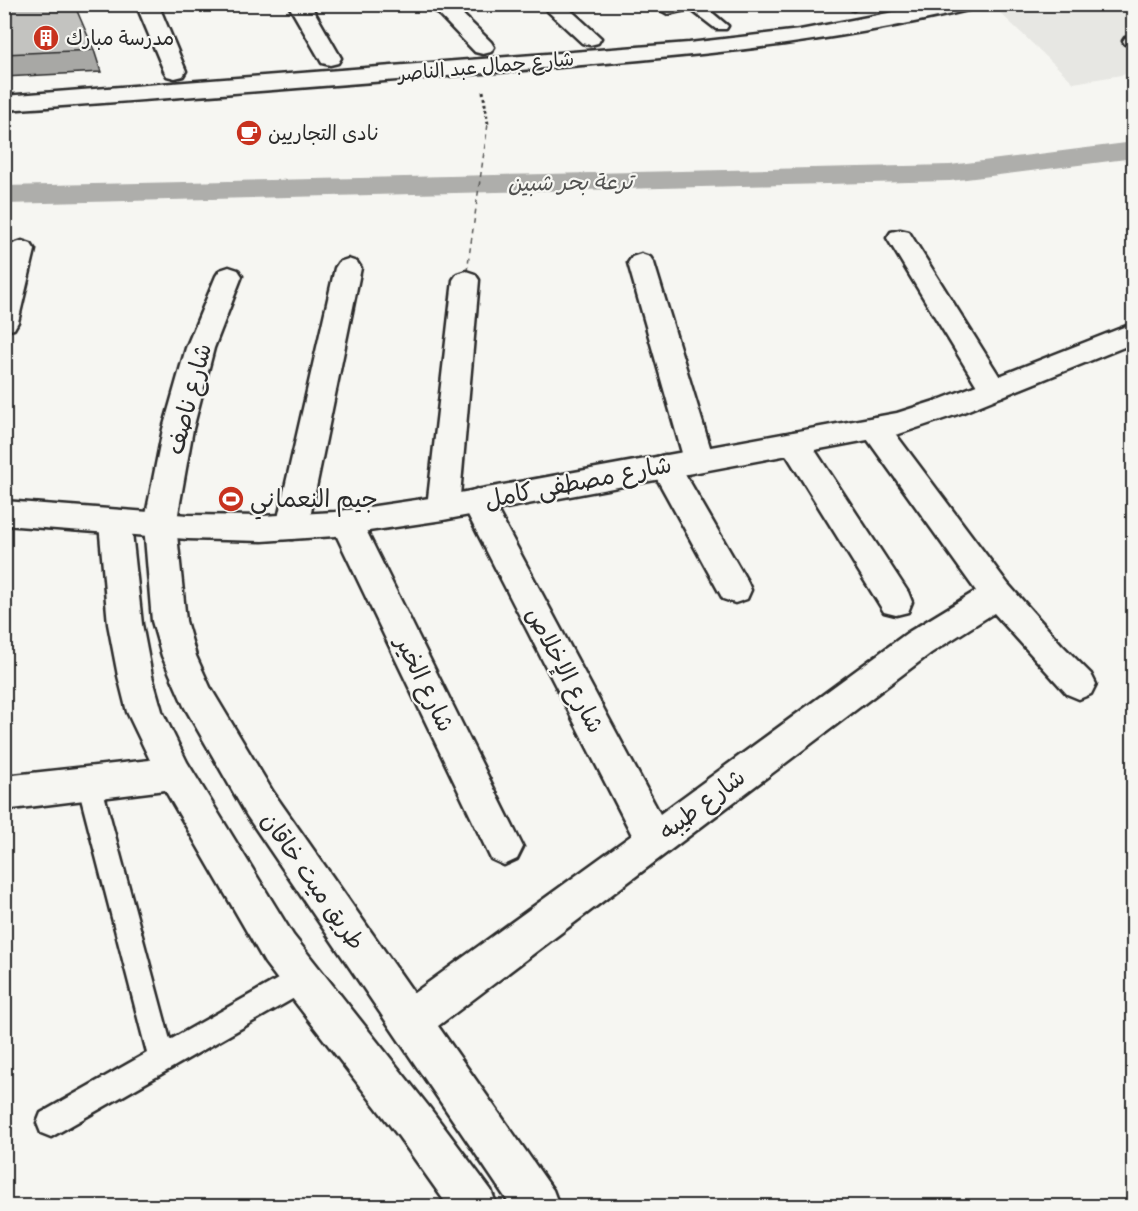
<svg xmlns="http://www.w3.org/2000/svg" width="1138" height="1211" font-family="'Indie Flower','Playpen Sans Arabic',sans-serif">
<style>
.built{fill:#e7e7e3}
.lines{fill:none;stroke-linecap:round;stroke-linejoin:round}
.canal{fill:#aeaeab;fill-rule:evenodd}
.ferry{stroke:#525251;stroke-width:1.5;stroke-dasharray:5 4.5;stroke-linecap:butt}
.service-casing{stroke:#2b2b2b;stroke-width:5}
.minor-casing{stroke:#2b2b2b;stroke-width:5}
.secondary-casing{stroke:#2b2b2b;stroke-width:5}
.primary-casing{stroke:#2b2b2b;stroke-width:5}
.path{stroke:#2b2b2b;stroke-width:3;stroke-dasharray:3 3;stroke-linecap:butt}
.service{fill:#f6f6f2;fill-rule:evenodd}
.minor{fill:#f6f6f2;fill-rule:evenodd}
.secondary{fill:#f6f6f2;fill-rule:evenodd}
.primary{fill:#f6f6f2;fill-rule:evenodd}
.wall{fill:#a8a8a5;stroke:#2b2b2b;stroke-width:1.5}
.building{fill:#c3c3c0;stroke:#2b2b2b;stroke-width:1.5}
.labels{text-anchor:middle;stroke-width:4.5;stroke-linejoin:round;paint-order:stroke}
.far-poi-label{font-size:20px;fill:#2b2b2b;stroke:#f6f6f2;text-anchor:start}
.far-street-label{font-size:20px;fill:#2b2b2b;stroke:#f6f6f2}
.far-water-label{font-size:22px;font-style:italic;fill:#525251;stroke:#f6f6f2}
.street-label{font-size:24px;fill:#2b2b2b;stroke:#f6f6f2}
.poi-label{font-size:24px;fill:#2b2b2b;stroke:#f6f6f2;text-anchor:start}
</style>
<rect width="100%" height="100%" fill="#f6f6f2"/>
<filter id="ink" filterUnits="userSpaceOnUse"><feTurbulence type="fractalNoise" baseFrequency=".0167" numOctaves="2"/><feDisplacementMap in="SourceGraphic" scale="12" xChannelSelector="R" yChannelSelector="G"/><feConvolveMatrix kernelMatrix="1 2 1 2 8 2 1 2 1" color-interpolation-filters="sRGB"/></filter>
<g filter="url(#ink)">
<!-- built -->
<path class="built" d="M998 4 1133 5V73L1074 83 993 6Z"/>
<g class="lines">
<!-- canal -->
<path class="canal" d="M1134 142V158L950 181 4 204V186L950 165Z"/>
<!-- ferry -->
<path class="ferry" d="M467 271 488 124"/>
<!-- service casing -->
<g class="service-casing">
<path id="service" d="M673 4H702L728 26 726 29H716L690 9 668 14 661 10 663 7Z
M844 4H859L860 6 853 10Z
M1134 36V44H1125L1123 41 1125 38Z
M89 773 97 776 101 783 170 1040 292 971 301 967 310 971 314 980 310 989 51 1137 41 1133 37 1123 41 1113 147 1053 77 783 81 776Z"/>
</g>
<!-- minor casing -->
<g class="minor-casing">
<path id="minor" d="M136 4H158L186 71 183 76 175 78 167 76 164 71Z
M288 4H310L341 58 338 63 330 65 322 63Z
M429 4H452L491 42 494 47 491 52 483 54 475 52Z
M540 4H564L601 38 598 43 590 45 582 43Z
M900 230 909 232 1003 382 1007 389 1003 396 993 399 983 396 887 238 891 232Z
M22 241 31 244 35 250 18 322 14 329 4 331V267L13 244Z
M641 254 650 257 654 263 714 460 710 468 699 471 688 468 684 460 628 263 632 257Z
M348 259 357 262 361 268 308 527 303 536 292 539 281 536 276 527 335 268 339 262Z
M229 267 238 270 242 276 214 348 193 429 176 525 186 621 196 656 210 687 273 792 414 993 632 835 461 501 466 493 477 489 488 493 660 814 907 633 976 591 865 436 860 428 865 420 875 417 885 420 1008 584 1062 645 1091 674 1096 684 1091 694 1079 699 1067 694 994 613 931 653 438 1026 553 1190 559 1206H511L247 816 184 706 162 656 152 621 144 525 163 429 186 348 216 276 220 270Z
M466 271 475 274 479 280 459 507 454 516 443 519 432 516 427 507 453 280 457 274Z
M794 432 805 435 908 592 912 602 908 612 896 615 884 612 779 443 783 435Z
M665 455 676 458 747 581 751 590 747 599 735 603 723 599 650 466 654 458Z
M346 510 357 513 362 522 517 835 523 847 517 859 504 865 491 859 330 522 335 513Z
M115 511 126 514 131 523 142 624 152 676 162 711 187 762 293 935 429 1107 491 1190 497 1206H448L399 1137 265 963 165 790 4 810V776L150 760 127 712 118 676 108 624 99 523 104 514Z"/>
</g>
<!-- secondary casing -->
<g class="secondary-casing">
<path id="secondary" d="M1134 323V343L961 413 899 434 443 520 335 536 262 541 188 539 4 525V501L188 515 262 516 335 512 443 496 897 413 941 399Z"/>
</g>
<!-- primary casing -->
<g class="primary-casing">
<path id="primary" d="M935 4H974L972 9C814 48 658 59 497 72 333 85 169 99 4 110V96L689 43 800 30Z"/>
</g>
<!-- path -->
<path class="path" d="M483 91 488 124"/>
<!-- service -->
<use href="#service" class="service"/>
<!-- minor -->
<use href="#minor" class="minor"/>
<!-- secondary -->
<use href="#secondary" class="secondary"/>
<!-- primary -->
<use href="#primary" class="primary"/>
</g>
<!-- wall -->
<path class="wall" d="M4 4 94 50 101 72 4 77Z"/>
<!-- building -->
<path class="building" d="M4 4H74L94 50 4 54Z"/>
</g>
<!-- icons -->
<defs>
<g id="building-disc" transform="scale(1.35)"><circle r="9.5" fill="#c8321e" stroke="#f6f6f2"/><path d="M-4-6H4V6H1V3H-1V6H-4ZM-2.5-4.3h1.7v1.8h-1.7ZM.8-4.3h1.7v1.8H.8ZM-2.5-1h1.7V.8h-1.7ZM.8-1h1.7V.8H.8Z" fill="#fff"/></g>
<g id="cafe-disc" transform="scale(1.35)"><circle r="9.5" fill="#c8321e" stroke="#f6f6f2"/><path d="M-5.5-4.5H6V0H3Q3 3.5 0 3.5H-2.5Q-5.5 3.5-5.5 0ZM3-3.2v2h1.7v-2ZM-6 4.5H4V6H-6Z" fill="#fff"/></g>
<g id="stadium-disc" transform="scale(1.35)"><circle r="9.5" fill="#c8321e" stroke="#f6f6f2"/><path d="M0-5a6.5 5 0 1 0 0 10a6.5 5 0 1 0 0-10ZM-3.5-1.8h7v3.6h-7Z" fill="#fff"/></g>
</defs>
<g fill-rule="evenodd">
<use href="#building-disc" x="46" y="38"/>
<use href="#cafe-disc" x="249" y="133"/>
<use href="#stadium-disc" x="231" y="499"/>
</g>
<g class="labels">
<!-- far-poi labels -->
<g class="far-poi-label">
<text x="66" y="45">مدرسة مبارك</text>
<text x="268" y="140">نادى التجاريين</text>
</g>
<!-- far-street labels -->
<g class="far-street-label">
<text transform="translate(486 66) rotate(-5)" y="7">شارع جمال عبد الناصر</text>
</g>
<!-- far-water labels -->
<g class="far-water-label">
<text transform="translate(570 182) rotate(-1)" y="8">ترعة بحر شبين</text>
</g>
<!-- street labels -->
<g class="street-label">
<text transform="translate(189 399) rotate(-75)" y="8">شارع ناصف</text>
<text transform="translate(578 482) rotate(-11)" y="8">شارع مصطفى كامل</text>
<text transform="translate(565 670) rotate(62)" y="8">شارع الإخلاص</text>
<text transform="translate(425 684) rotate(64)" y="8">شارع الخير</text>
<text transform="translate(702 804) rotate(-37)" y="8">شارع طيبه</text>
<text transform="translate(313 881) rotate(55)" y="8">طريق ميت خاقان</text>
</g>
<!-- poi labels -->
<g class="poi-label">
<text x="250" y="507">جيم النعماني</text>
</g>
</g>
<!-- margin -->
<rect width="1138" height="1211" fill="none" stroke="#f6f6f2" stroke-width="24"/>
<rect x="12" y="12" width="1114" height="1187" fill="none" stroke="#2b2b2b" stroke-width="2" filter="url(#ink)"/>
</svg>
